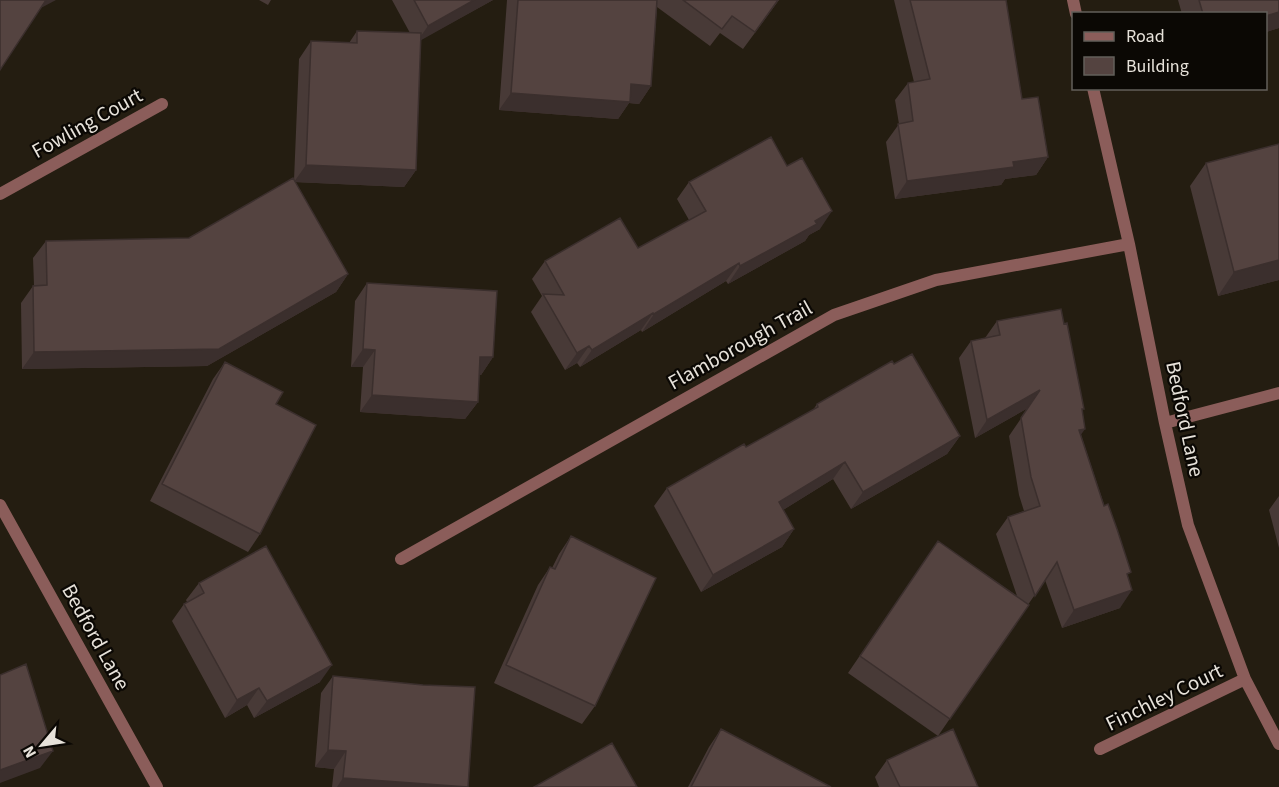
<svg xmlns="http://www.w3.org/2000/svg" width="1279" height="787" font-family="'Source Sans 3',sans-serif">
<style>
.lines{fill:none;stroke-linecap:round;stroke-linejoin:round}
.street{stroke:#8b5d5a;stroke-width:12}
.wall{fill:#483a37}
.shaded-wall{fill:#3b2f2d}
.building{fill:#544340;stroke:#3b2f2d;stroke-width:1.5}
.labels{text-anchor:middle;stroke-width:4.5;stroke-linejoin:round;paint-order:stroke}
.street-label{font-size:21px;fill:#e7e2da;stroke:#0b0804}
</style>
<rect width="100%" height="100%" fill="#241d11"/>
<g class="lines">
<!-- street -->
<path class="street" d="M1073 0 1076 14
M1093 88 1129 244 1165 423 1188 525 1245 679 1279 744
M0 194 162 104
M1165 423 1279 393
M0 505 157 787
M401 559 834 315 936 280 1129 244
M1100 749 1245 679"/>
</g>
<!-- wall -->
<path class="wall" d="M259 0H271L268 5Z
M392 0H493L420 40 416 170 404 187 295 182 348 274 336 292 207 366 22 369 21 303 33 286 34 285 33 258 46 241 189 238 294 180 299 59 311 41 349 43 357 31 410 33Z
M507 0H779L743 49 720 33 710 46 657 7 651 86 639 104 629 103 618 119 499 110Z
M894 0H1006L1022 99 1048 157 1036 175 1005 179 1001 185 895 199 886 142 899 124 895 100 908 83 914 82Z
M1178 0H1279V28L1266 32V14H1182Z
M1206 163 1279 280 1218 296 1190 186Z
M689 182 820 229 809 235 805 241 728 284 726 281 642 332 641 330 580 367 577 363 565 370 531 312 542 296 532 279 545 261 638 248 689 220 677 199Z
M367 283 493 357 481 375H479L478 402 465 419 360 412 363 367H351L355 301Z
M997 321 1082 411 1081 435 1128 577 1120 608 1062 628 1045 580 938 736 978 787H879L875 777 887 760 938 736 848 673 938 541 1017 596 996 534 1008 517 1024 511 1019 495 1009 436 1028 408 975 438 959 358 971 341 985 338Z
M225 362 260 534 248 552 150 501 213 379Z
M894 364 960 436 947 454 851 509 833 479 783 510 794 529 782 547 701 592 654 506 667 488 746 447 813 410 817 404Z
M1279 496V548L1269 510Z
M571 536 595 706 582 724 494 683 538 585 550 567 552 568 559 554Z
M199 583 320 682 254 718 247 705 225 718 172 621 184 604 187 602 186 600Z
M333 676 468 787H332L334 769 315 767 321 693Z
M721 729 831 787H688L709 747Z"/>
<!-- shaded-wall -->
<path class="shaded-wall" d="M45 0H56L39 9Z
M474 0H493L416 43 428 26Z
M1279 12V28L1266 32V16Z
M631 84 651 86 639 104 629 103 618 119 499 110 511 93Z
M1048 157 1036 175 1005 179 1001 185 895 199 907 181 1013 162Z
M306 165 416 170 404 187 294 182Z
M832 211 820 229 809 235 805 241 728 284 740 266Z
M1279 260V280L1218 296 1234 272Z
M739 263 726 281 642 332 654 314Z
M348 274 336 292 207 366 22 369 34 352Z
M653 313 641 330 580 367 592 350Z
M589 346 577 363 565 370 577 353Z
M363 349 375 350 363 367H351Z
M480 357H493L481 375 468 374Z
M1040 390 1028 408 975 438 987 420Z
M372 395 478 402 465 419 360 412Z
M1085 429 1073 446 1079 430Z
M960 436 947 454 851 509 863 492Z
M845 462 833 479 767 520 779 502Z
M794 529 782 547 701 592 713 575Z
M1132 590 1120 608 1062 628 1074 610Z
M332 665 320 682 254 718 267 701Z
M259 688 247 705 225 718 237 700Z
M328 750 346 751 334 769 315 767Z
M53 751 40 768 0 783V770Z
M343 778 464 787H337Z"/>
<!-- building -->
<path class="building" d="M0 0H46L0 70Z
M414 0H474L428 26Z
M518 0H657L651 86 631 84 630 102 511 93Z
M683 0H778L755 32 732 16 722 29Z
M910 0H1006L1022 99 1038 97 1048 157 1013 162 1014 167 907 181 898 124 913 121 908 83 930 79Z
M1199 0H1279V12L1266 16V14H1203Z
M357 31 421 33 416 170 306 165 311 41 357 43Z
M771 137 787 166 802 158 832 211 815 221 817 224 740 266 739 263 654 314 653 313 592 350 589 346 577 353 543 294 564 295 545 261 620 218 638 248 706 211 689 182Z
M1279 144V260L1234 272 1206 163Z
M293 178 348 274 219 349 34 352 33 286 47 285 46 241 189 238Z
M367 283 497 291 493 357H480L478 402 372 395 375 350 363 349Z
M1061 309 1064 324 1067 323 1084 409H1082L1085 429 1079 430 1104 506 1108 504 1117 529 1131 572 1127 574 1132 590 1074 610 1057 562 1035 596 1008 517 1040 506 1031 477 1021 418 1040 390 987 420 971 341 1000 335 997 321Z
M912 354 960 436 863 492 845 462 779 502 794 529 713 575 667 488 744 444 746 447 818 407 817 404 892 361 894 364Z
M225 362 283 392 276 404 316 425 260 534 162 484Z
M571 536 656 578 595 706 506 665 550 567 555 569Z
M938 541 1029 605 950 719 860 656Z
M266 546 332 665 267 701 259 688 237 700 184 604 204 593 199 583Z
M26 664 53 751 0 770V675Z
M333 676 423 685 475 687 468 787 343 778 346 751 328 750Z
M721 729 831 787H691Z
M953 729 978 787H900L887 760Z
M612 743 637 787H534Z"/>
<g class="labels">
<!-- street labels -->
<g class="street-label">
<text transform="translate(87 123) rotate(-29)" y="7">Fowling Court</text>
<text transform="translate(740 345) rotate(-29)" y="7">Flamborough Trail</text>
<text transform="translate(1185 419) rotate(78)" y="7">Bedford Lane</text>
<text transform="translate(96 637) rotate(61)" y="7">Bedford Lane</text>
<text transform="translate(1164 697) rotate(-26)" y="7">Finchley Court</text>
</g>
</g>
<!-- legend -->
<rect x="1072" y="12" width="195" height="78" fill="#0b0804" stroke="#635f5a" stroke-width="1.5"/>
<rect x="1084" y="32" width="30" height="9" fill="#8b5d5a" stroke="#635f5a" stroke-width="1.5"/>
<text x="1126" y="42" font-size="18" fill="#e7e2da">Road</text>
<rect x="1084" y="57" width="30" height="18" fill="#544340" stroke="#635f5a" stroke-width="1.5"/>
<text x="1126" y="72" font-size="18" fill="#e7e2da">Building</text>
<!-- north arrow -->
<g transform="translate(42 745) rotate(241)" stroke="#0b0804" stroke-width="4.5" paint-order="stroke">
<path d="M0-4.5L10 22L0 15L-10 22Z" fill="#e7e2da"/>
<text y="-9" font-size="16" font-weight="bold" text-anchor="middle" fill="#e7e2da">N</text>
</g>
</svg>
